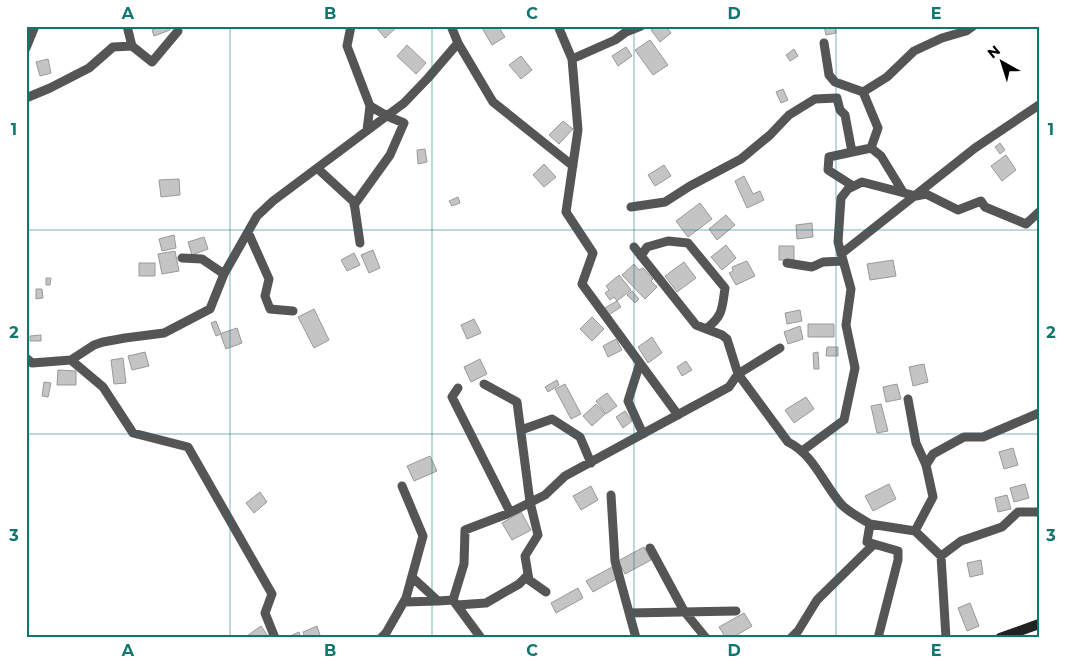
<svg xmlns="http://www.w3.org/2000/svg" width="1065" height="664" font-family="Montserrat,sans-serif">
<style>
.building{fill:#c4c4c4;stroke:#999}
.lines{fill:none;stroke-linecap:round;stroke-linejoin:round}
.street{stroke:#555;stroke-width:9}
.secondary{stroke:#222;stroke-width:10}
.grid{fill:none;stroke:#0f766e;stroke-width:1;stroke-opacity:0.55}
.neatline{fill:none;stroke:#0f766e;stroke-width:2}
.grid-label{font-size:16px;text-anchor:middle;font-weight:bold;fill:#0f766e}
</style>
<rect width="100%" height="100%" fill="#fff"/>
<!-- building -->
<path class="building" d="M162 26H168L170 30 154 36 152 30Z
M375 26H398L385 38Z
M484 26H498L505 37 492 45 482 28Z
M656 26H666L671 33 660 42 651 30Z
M824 26H835L836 33 826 35Z
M650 40 668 65 653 75 635 50Z
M407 45 426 63 416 74 397 56Z
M626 47 632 56 618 66 612 56Z
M794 49 798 56 790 61 786 55Z
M521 56 532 70 521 79 509 65Z
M48 59 51 73 40 76 36 62Z
M783 89 788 100 781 103 776 92Z
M563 121 573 129 559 144 549 135Z
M1000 143 1005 150 1000 154 995 147Z
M425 149 427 162 418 164 417 150Z
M1006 155 1016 170 1002 181 991 166Z
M544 164 556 177 544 187 533 175Z
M664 165 671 176 655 186 648 175Z
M744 176 753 194 760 191 764 200 747 208 735 181Z
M179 179 180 195 161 197 159 180Z
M458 197 460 203 452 206 449 201Z
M700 203 712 219 688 237 676 221Z
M726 215 735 225 717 240 709 229Z
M812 223 813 237 797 239 796 225Z
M174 235 176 248 162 251 159 239Z
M204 237 208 249 192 255 188 242Z
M726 245 736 258 722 270 711 257Z
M779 246H794V260H779Z
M373 250 380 268 369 273 361 255Z
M175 251 179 271 162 274 158 254Z
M354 253 360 265 347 271 341 260Z
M893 260 896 276 870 280 867 264Z
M747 261 755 276 736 285 729 273 733 271 732 267Z
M684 262 696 278 677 292 665 276Z
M139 263H155V276H139Z
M634 264 639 270 643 268 653 279 651 281 657 287 645 299 622 275Z
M619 275 631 290 617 301 614 297 610 300 605 293 609 290 606 286Z
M46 278H51L50 285H46Z
M36 289H42L43 298 36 299Z
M632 291 639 299 635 303 627 295Z
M617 301 621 307 607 316 603 309Z
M314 309 329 340 314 348 298 317Z
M800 310 802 321 787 324 785 313Z
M592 317 604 329 592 341 580 329Z
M474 319 481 333 467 339 461 325Z
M216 321 221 334 216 336 211 323Z
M808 324H834V337H808Z
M800 326 803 339 788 344 784 332Z
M237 328 242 343 226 349 221 336 222 333Z
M41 335V341H30V336Z
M652 337 662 353 648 363 638 347Z
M616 339 622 350 608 357 603 346Z
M827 347H838V356H826Z
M145 352 149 366 132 370 128 356Z
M818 352 819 369H814L813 353Z
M123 358 126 383 114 384 111 360Z
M480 359 487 374 471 382 464 367Z
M686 361 692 370 682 376 677 367Z
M924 364 928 382 913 386 909 367Z
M58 370 76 371V385H57Z
M557 380 559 385 548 392 545 387Z
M44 382 51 383 48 397 42 396Z
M565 384 581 414 571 419 555 389Z
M897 384 901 399 886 402 883 387Z
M607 393 617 406 606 414 596 401Z
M806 397 814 409 794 423 785 410Z
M596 404 605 414 592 426 583 416Z
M881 404 888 431 877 433 871 406Z
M625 411 632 421 623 428 616 417Z
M1013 448 1018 465 1004 469 999 452Z
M430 456 437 471 414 481 407 466Z
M889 484 896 499 873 511 865 496Z
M1025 484 1029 498 1014 502 1010 488Z
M591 486 598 500 581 510 573 496Z
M260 492 267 502 254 513 246 503Z
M1007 495 1011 509 998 512 995 498Z
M521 512 531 530 512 540 502 523Z
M644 547 651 560 625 574 618 561Z
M981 560 983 574 970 577 967 563Z
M612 567 618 578 593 592 586 581Z
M578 588 583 598 556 613 551 603Z
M970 603 979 626 967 631 958 608Z
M744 613 752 626 732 638H726L719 627Z
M261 626 268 636 265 638H244Z
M317 626 321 638H305L303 632Z
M299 632 301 638H286Z"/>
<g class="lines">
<!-- street -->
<path class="street" d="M127 26 132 46 152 62 178 31
M351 26 347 46 370 106 367 130
M558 26 572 59 578 130 566 212 593 253 582 284 678 415
M458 43 493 102 573 166
M824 43 829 75 835 82 863 92 878 128 871 148 881 156 903 192
M26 48 35 26
M572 59 615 40 626 32 641 26
M863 92 887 77 914 51 942 38 966 31 973 26
M26 98 50 88 89 68 113 47 132 46
M317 168 354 202 360 243
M853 186 828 170 829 157 871 148
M354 205 390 155 404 123 387 116 370 106
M631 207 665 202 690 186 741 159 770 135 789 115 815 99 837 98 840 110 845 115 852 152
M248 232 269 279 265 296 270 309 293 311
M634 247 696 325 722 335 727 339 738 374 788 442C813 454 823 483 841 504 848 512 861 518 870 524L867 542 898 551V560L878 638
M841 254 975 148 1039 105
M641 256 647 247 668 241 688 243 725 288C722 309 723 316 706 329
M182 258 202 259 224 274
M787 263 812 267 823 262 843 261
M26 358 32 363 71 360 94 345 103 342 125 338 164 333 210 309 224 274 257 216 273 201 404 103 428 78 458 43 451 26
M71 360 103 387 133 433 188 447 272 594 265 613 275 638
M640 363 628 401 643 434
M484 384 517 402 530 502 538 535 525 556 529 580 546 592
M458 388 452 397 510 512
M908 399 916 443 926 465 933 497 915 531
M521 430 552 419 580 437 591 463
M802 451 844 420 855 368 846 325 851 289 838 242 841 198 848 189 862 182 916 196 926 194 958 210 981 201 985 207 1026 224 1039 212
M926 465 933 454 964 437H983L1039 413
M611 495 615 561 636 638
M870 524 915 531 941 556
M650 548 684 611 706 638
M412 577 438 601 453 600
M404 602 438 601
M457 605 486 603 519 584 528 575
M629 613 736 611
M381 638 386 633 406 598 423 536 402 486
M481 638 453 600 464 564 465 530 507 514 545 495 565 476 729 387 738 374 780 348
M791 638 798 631 817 600 874 544
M946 638 941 556 961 541 1002 527 1018 512H1037"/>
<!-- secondary -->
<path class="secondary" d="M1000 638 1039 624"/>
</g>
<!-- grid -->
<path class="grid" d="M230 26V638M432 26V638M634 26V638M836 26V638M26 230H1039M26 434H1039"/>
<!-- border -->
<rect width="1065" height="664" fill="none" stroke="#ffffff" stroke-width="55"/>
<!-- north arrow -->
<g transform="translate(1002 62) rotate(321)" stroke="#ffffff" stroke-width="4" paint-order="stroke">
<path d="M0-4L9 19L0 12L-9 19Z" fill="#000000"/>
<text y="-8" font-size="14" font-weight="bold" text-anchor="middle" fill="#000000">N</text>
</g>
<rect x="28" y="28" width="1010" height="608" class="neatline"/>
<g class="grid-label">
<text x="128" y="19">A</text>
<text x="330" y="19">B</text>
<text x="532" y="19">C</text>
<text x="734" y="19">D</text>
<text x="936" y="19">E</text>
<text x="14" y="135">1</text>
<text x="1051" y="135">1</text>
<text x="14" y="338">2</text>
<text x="1051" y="338">2</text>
<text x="14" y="541">3</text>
<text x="1051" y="541">3</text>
<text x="128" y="656">A</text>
<text x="330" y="656">B</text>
<text x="532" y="656">C</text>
<text x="734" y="656">D</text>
<text x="936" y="656">E</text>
</g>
</svg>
